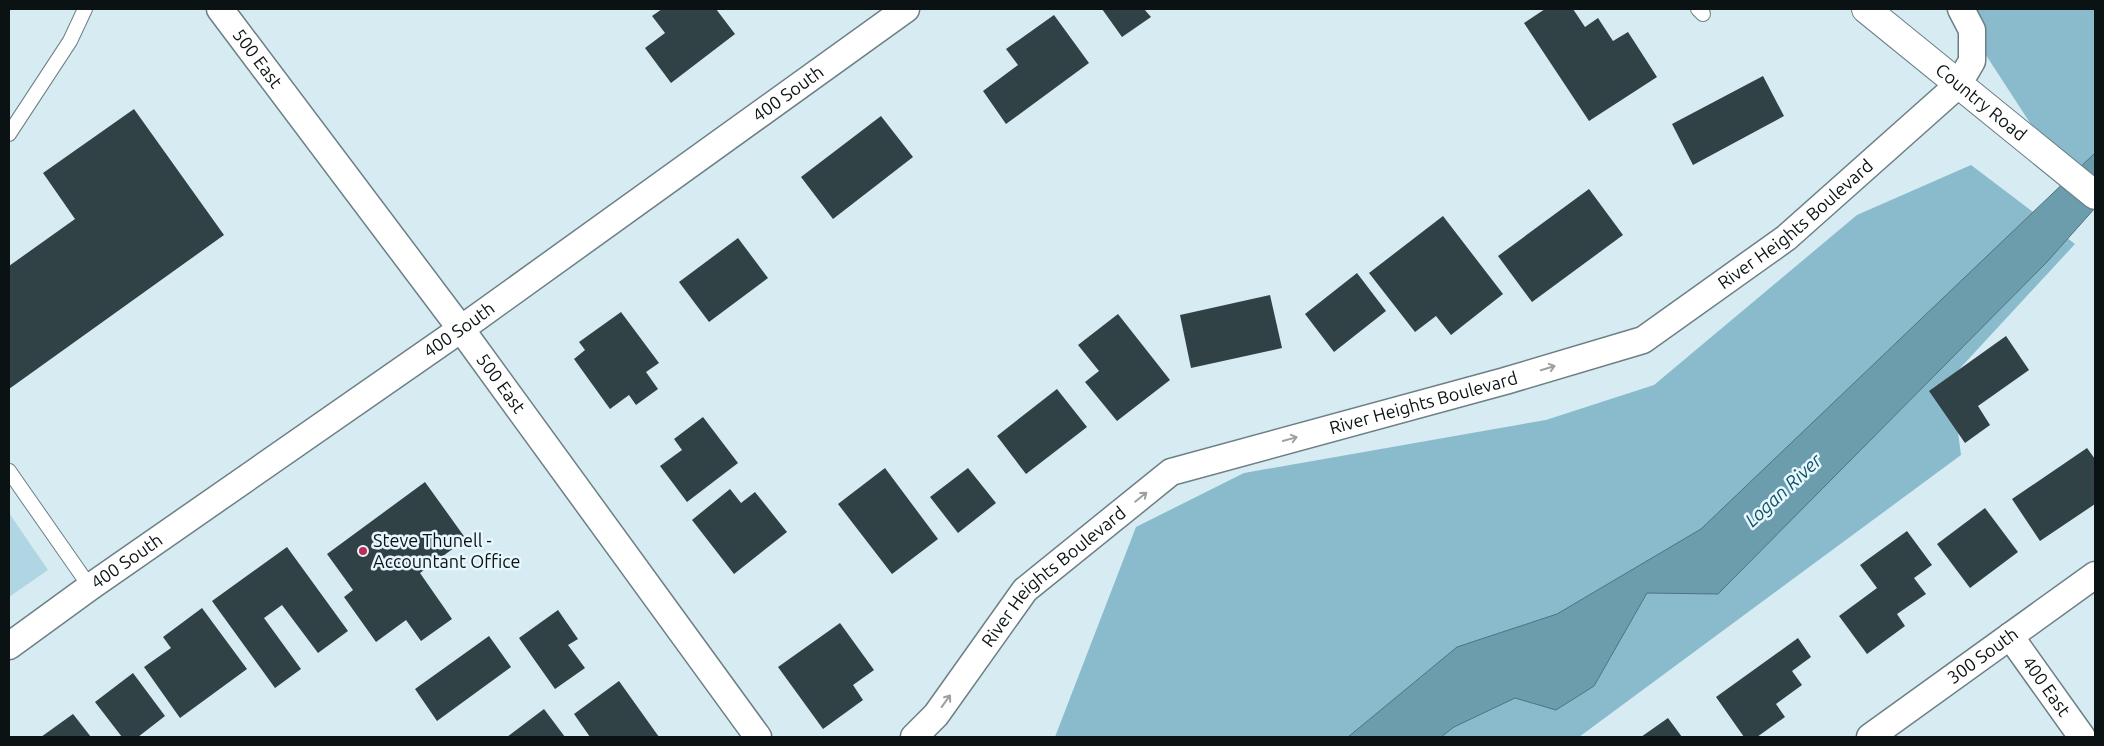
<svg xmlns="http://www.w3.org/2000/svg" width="2104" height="746" font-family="Ubuntu,sans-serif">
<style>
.green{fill:#b1d6e3}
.forest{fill:#89bbcc}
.water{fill:#6c9dad;stroke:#4f737f}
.building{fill:#314247}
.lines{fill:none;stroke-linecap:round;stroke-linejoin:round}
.service-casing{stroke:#6c7f85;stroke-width:16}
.minor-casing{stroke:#6c7f85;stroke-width:29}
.tertiary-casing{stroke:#6c7f85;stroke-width:30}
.service{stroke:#fff;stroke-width:14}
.minor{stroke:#fff;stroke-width:26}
.tertiary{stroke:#fff;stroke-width:28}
.oneway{stroke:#9da0a1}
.poi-dot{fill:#bd2d55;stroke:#e7f7fd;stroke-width:2}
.labels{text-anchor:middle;stroke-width:5;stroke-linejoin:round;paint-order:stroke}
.street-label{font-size:18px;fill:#0b1214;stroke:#e7f7fd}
.poi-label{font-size:18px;fill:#0b1214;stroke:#e7f7fd;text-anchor:start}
.water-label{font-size:19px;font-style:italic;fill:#0f5466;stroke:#e7f7fd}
</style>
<rect width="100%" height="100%" fill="#d6ebf2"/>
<!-- green -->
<path class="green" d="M9 513 48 570 9 597Z"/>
<!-- forest -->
<path class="forest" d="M1956 9H2095V182L2058 166Z
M1971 165 2075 244 1951 378 1961 455 1579 737H1055L1136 527 1244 473 1546 420 1654 385 1857 215Z"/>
<!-- water -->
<path class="water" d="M2095 153V208L2047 262 1718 594 1647 593 1594 686 1556 710 1515 698 1454 727 1441 737H1348L1457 647 1557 614 1701 529Z"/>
<!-- building -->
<path class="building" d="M662 9H716L735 34 671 83 645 48 665 33 652 16Z
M1102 9H1144L1151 17 1122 37Z
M1545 9H1573L1585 27 1598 18 1613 41 1628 32 1657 77 1589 121 1524 23Z
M1054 15 1089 63 1006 124 983 91 1018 65 1006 49Z
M1763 76 1784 116 1693 165 1672 124Z
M134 109 224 235 9 389V266L75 219 43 173Z
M881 116 913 157 833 219 801 177Z
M1589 189 1623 235 1532 302 1498 256Z
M1443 216 1503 294 1451 335 1436 316 1415 332 1369 273Z
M738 238 768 278 709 322 679 282Z
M1357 273 1386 311 1334 352 1305 314Z
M1270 295 1282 348 1191 368 1180 315Z
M621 312 659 363 646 372 658 389 636 405 629 395 610 409 574 359 585 350 579 342Z
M1118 314 1170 380 1117 421 1085 382 1099 371 1078 345Z
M2006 336 2029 370 1978 406 1990 425 1965 443 1929 391Z
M1057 389 1087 427 1026 474 997 436Z
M703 417 738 463 687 502 660 466 682 450 674 439Z
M2087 448 2095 459V504L2040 541 2012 499Z
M885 468 938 539 892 574 838 504Z
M968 468 996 503 958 533 930 497Z
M425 482 466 539 420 573 452 619 421 641 406 620 376 642 344 597 353 590 327 554Z
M730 489 741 503 755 492 787 532 734 574 692 520Z
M1985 508 2018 552 1970 588 1937 544Z
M1907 531 1932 565 1914 578 1926 594 1897 614 1905 626 1867 654 1839 616 1877 588 1860 565Z
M287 547 348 631 318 653 282 605 264 618 301 669 275 688 212 601Z
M202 608 247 669 180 718 144 667 171 648 163 637Z
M558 610 578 639 568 645 585 668 555 689 519 638Z
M840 623 874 670 853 685 863 700 823 729 778 667Z
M489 636 511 667 437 721 415 689Z
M1798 638 1811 657 1792 671 1802 685 1776 704 1785 717 1757 737H1744L1716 697Z
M133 673 165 716 138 737H122L95 702Z
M619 681 659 737H590L574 714Z
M544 709 565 737H507Z
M73 714 91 737H41Z
M1668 718 1682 737H1641Z"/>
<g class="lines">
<!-- service casing -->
<g class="service-casing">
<path id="service" d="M1698 9 1703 14
M9 134 70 41 85 9
M9 471 90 587"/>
</g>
<!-- minor casing -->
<g class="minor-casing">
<g id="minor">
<path id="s1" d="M220 9 461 329 758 737"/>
<path id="s2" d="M2010 636 2082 737"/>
<path id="s3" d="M9 646 90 587 461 329 906 9"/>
<path id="s4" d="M914 737 936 715 1025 590 1171 472 1505 381 1643 340 1786 238 1958 85 1972 61V30L1961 9"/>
<path id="s5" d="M1870 737 2095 575"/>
</g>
</g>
<!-- tertiary casing -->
<g class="tertiary-casing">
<g id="tertiary">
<path id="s6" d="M1866 9 2095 195"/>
</g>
</g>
<!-- service -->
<use href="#service" class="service"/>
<!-- minor -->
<use href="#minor" class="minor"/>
<!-- tertiary -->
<use href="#tertiary" class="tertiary"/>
</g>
<!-- one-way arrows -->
<defs><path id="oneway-shaft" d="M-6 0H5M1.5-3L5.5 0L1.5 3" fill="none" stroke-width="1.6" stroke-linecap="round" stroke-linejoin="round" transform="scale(1.25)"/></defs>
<g class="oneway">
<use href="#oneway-shaft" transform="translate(1548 368) rotate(-17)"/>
<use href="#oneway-shaft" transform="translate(1290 439) rotate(-15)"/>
<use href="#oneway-shaft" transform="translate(1141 497) rotate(-39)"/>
<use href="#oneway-shaft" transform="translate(946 701) rotate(-54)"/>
</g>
<!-- markers -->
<circle class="poi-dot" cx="363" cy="551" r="5"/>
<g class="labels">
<!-- street labels -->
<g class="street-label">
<text dy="6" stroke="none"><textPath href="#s1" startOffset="62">500 East</textPath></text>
<text dy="6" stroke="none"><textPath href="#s3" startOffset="955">400 South</textPath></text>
<text dy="6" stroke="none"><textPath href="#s6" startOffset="148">Country Road</textPath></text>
<text dy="6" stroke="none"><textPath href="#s4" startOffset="1054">River Heights Boulevard</textPath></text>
<text dy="6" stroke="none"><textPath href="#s3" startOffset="550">400 South</textPath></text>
<text dy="6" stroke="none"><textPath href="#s1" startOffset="468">500 East</textPath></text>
<text dy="6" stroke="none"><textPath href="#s4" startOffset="634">River Heights Boulevard</textPath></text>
<text dy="6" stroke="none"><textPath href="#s3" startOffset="145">400 South</textPath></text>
<text dy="6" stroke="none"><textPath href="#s4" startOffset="214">River Heights Boulevard</textPath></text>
<text dy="6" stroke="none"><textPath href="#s5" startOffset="139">300 South</textPath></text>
<text dy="6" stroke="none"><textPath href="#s2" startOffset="62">400 East</textPath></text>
</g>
<!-- poi labels -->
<g class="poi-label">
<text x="373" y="547">Steve Thunell -<tspan x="373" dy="21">Accountant Office</tspan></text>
</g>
<!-- water labels -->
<g class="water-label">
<text transform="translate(1783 490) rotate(-43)" y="7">Logan River</text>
</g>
</g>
<!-- border -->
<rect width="2104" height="746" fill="none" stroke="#0b1214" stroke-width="20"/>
</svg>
